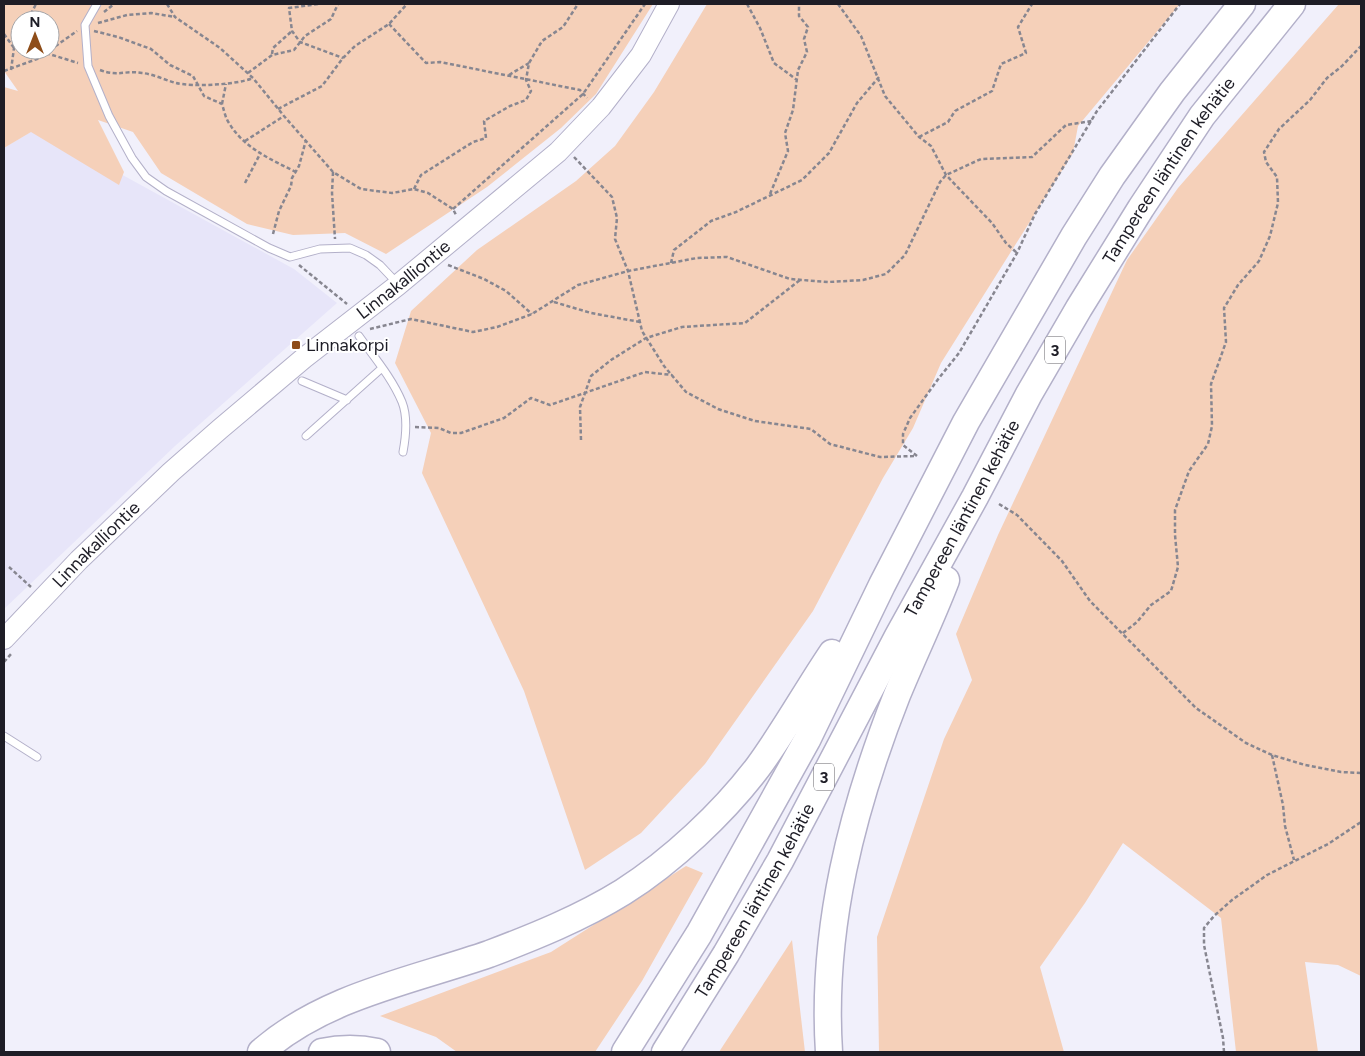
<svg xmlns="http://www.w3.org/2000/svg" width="1365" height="1056" font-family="Figtree,sans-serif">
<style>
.built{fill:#e7e5f9}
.green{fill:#f5d0b9;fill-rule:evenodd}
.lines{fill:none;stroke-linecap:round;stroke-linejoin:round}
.lane-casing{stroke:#b3b0c9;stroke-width:9}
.secondary-casing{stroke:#b3b0c9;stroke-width:22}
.highway-casing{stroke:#b3b0c9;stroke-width:29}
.path{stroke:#878690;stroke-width:2.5;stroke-dasharray:4 2.5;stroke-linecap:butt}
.lane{stroke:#fff;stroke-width:7}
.secondary{stroke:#fff;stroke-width:20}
.highway{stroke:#fff;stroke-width:26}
.poi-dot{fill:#8e4d19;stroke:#fff;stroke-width:2}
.labels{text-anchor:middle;stroke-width:4;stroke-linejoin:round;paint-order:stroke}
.shield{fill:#fff;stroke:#626167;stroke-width:1}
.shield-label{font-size:16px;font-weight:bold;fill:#1e1d26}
.street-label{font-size:18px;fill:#1e1d26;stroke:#fff}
.poi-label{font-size:18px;fill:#1e1d26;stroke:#fff;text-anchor:start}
</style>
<rect width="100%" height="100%" fill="#f1f0fb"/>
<!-- built -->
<path class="built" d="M37 128 294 269 337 303 175 446 4 609V148Z"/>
<!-- green -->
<path class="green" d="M4 4H653L596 94 561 128 487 187 386 254 345 233 293 235 247 224 161 173 133 132 98 120 124 172 119 185 31 132 4 148V87L18 91 4 71ZM20 20H50V50H20Z
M707 4H1180L1078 126 1073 153 941 363 913 428 883 478 813 611 705 764 641 833 585 870 524 691 422 473 431 433 395 363 411 311 477 250 576 181 615 146 654 92Z
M1339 4H1361V976L1338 965 1305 962 1318 1052H1236L1221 918 1123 843 1085 903 1040 967 1064 1052H879L877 937 944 739 972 680 956 634 998 535 1127 260 1178 188Z
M686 866 703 873 642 981 595 1052H457L436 1037 380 1016 551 952Z
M792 940 805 1052H719Z"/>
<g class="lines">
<!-- lane casing -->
<g class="lane-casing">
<path id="lane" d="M97 4 85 25 88 66 109 116 132 158 146 177 166 191 269 248 290 257 320 249 350 248 366 255 380 265 397 283
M359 336C374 357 392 378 402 402 408 417 406 436 403 452
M302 381 347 400
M306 436 382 368
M4 736 37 757"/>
</g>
<!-- secondary casing -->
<g class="secondary-casing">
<g id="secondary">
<path id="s1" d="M4 639 79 560 171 472 220 429 304 358 398 285 558 152 601 107 641 55 669 4"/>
</g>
</g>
<!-- highway casing -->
<g class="highway-casing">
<g id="highway">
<path d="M261 1052C325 996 411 981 489 954 534 937 581 918 623 892 672 861 723 813 758 767 785 730 807 690 832 653"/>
<path d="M322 1052C341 1048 359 1048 377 1052"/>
<path d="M625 1052 699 934 807 740 882 585 966 422 1074 236 1112 176 1172 92 1242 4"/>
<path id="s2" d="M665 1052 726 954 780 861 898 636 975 497 1029 394 1079 308 1141 208 1202 116 1292 4"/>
<path d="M829 1052C821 929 852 809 897 695 913 656 931 619 946 580"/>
</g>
</g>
<!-- path -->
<path class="path" d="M167 4 175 17 220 48 253 78 284 116 333 172 361 189 392 193 414 189 428 193 453 209 456 215
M318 4 289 8 292 31 300 42 343 58
M747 4 760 28 774 63 797 80
M838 4 861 36 885 96 919 137 931 146 946 175 992 223 1006 243 1017 253
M104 12 114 4
M28 20 36 4
M98 23 127 15 151 13 175 17
M389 24 426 63 440 62 580 90 587 98
M94 31 118 37 151 49 170 65 193 76 204 96 222 104C224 110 225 117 229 123 244 148 270 159 296 172
M4 34 14 48
M50 50 77 31
M46 53 78 63
M272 54 273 48 292 31
M11 70 14 48 20 36
M100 70C118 77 125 70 142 73 153 74 165 80 176 83 193 87 236 85 253 78
M4 71 37 59 50 50
M248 73 272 55 294 50 305 36 331 19 338 4
M509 75 529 63
M222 104 226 84
M278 109 322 86 343 58 355 46 389 24 407 4
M919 137 948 122 955 111 992 91 1001 64 1026 53 1018 27 1032 4
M245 141 284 116
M574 157 612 197 617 218 615 239 628 271 642 331 664 366 686 392 718 409 755 421 811 429 830 444 880 457 915 456
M333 172 332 193 335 239
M245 183 260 154
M414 189 421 175 473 142 486 138 484 121 510 106 526 100 531 91 526 80 529 63 542 41 563 27 578 4
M770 194 788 151 785 133 793 110 798 70 807 52 804 39 808 27 799 16V4
M453 209 583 94 645 4
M273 234 279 211 291 186 292 178 299 166 306 140
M671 263 674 250 711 221 736 212 802 180 829 153 857 103 879 77
M299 265 347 304
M448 265 484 279 506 291 532 314
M554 302 591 313 640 322
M370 329 411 319 473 332 497 327 532 314 578 285 628 271 697 258 727 257 790 279 828 282 863 280 886 274 905 255 940 182 946 175 981 159 1032 157 1066 125 1092 121
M415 427 439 428 451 433H461L504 418 531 398 550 405 645 372 672 375
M581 440 580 407 591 376 611 360 646 338 682 327 745 323 800 280
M917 456 903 445V434L910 418 939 378 959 353 1017 253 1035 214 1097 111 1180 4
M999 504 1017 515 1062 561 1090 601 1196 708 1246 743 1272 755 1305 765 1341 772 1361 773
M9 567 31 587
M1123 633 1137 622 1151 605 1171 591 1178 567 1175 535V510L1189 471 1208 444 1212 426 1211 384 1226 342 1224 308 1238 285 1259 261 1270 236 1278 203 1277 177 1266 162 1264 152 1279 129 1310 100 1327 78 1342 66 1361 46
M4 662 11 654
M1272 755 1283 805 1285 826 1294 860
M1224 1052 1223 1038 1204 945V928L1214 916 1232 900 1267 875 1328 844 1361 822"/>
<!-- lane -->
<use href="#lane" class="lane"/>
<!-- secondary -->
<use href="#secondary" class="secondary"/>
<!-- highway -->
<use href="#highway" class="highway"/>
</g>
<!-- markers -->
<rect class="poi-dot" x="291" y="340" width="10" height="10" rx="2.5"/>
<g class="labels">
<!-- shield labels -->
<g class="shield">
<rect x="1045" y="336.5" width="20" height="27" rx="4"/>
<rect x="814" y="763.5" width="20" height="27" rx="4"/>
</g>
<g class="shield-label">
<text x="1055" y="356">3</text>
<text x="824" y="783">3</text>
</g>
<!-- street labels -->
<g class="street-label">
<text dy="6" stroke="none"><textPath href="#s2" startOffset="1016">Tampereen läntinen kehätie</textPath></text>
<text dy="6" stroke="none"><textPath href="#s1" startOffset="538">Linnakalliontie</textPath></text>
<text dy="6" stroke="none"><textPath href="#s2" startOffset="611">Tampereen läntinen kehätie</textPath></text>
<text dy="6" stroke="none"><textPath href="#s1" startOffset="132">Linnakalliontie</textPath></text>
<text dy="6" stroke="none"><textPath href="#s2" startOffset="176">Tampereen läntinen kehätie</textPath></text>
</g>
<!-- poi labels -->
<g class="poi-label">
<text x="306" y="351">Linnakorpi</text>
</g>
</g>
<!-- border -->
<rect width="1365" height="1056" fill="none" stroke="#1e1d26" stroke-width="10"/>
<!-- north arrow -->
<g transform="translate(35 35)"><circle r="24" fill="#ffffff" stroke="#a5a5a8"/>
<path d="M0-4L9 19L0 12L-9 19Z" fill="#8e4d19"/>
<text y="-8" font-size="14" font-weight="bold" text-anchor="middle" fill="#1e1d26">N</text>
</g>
</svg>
